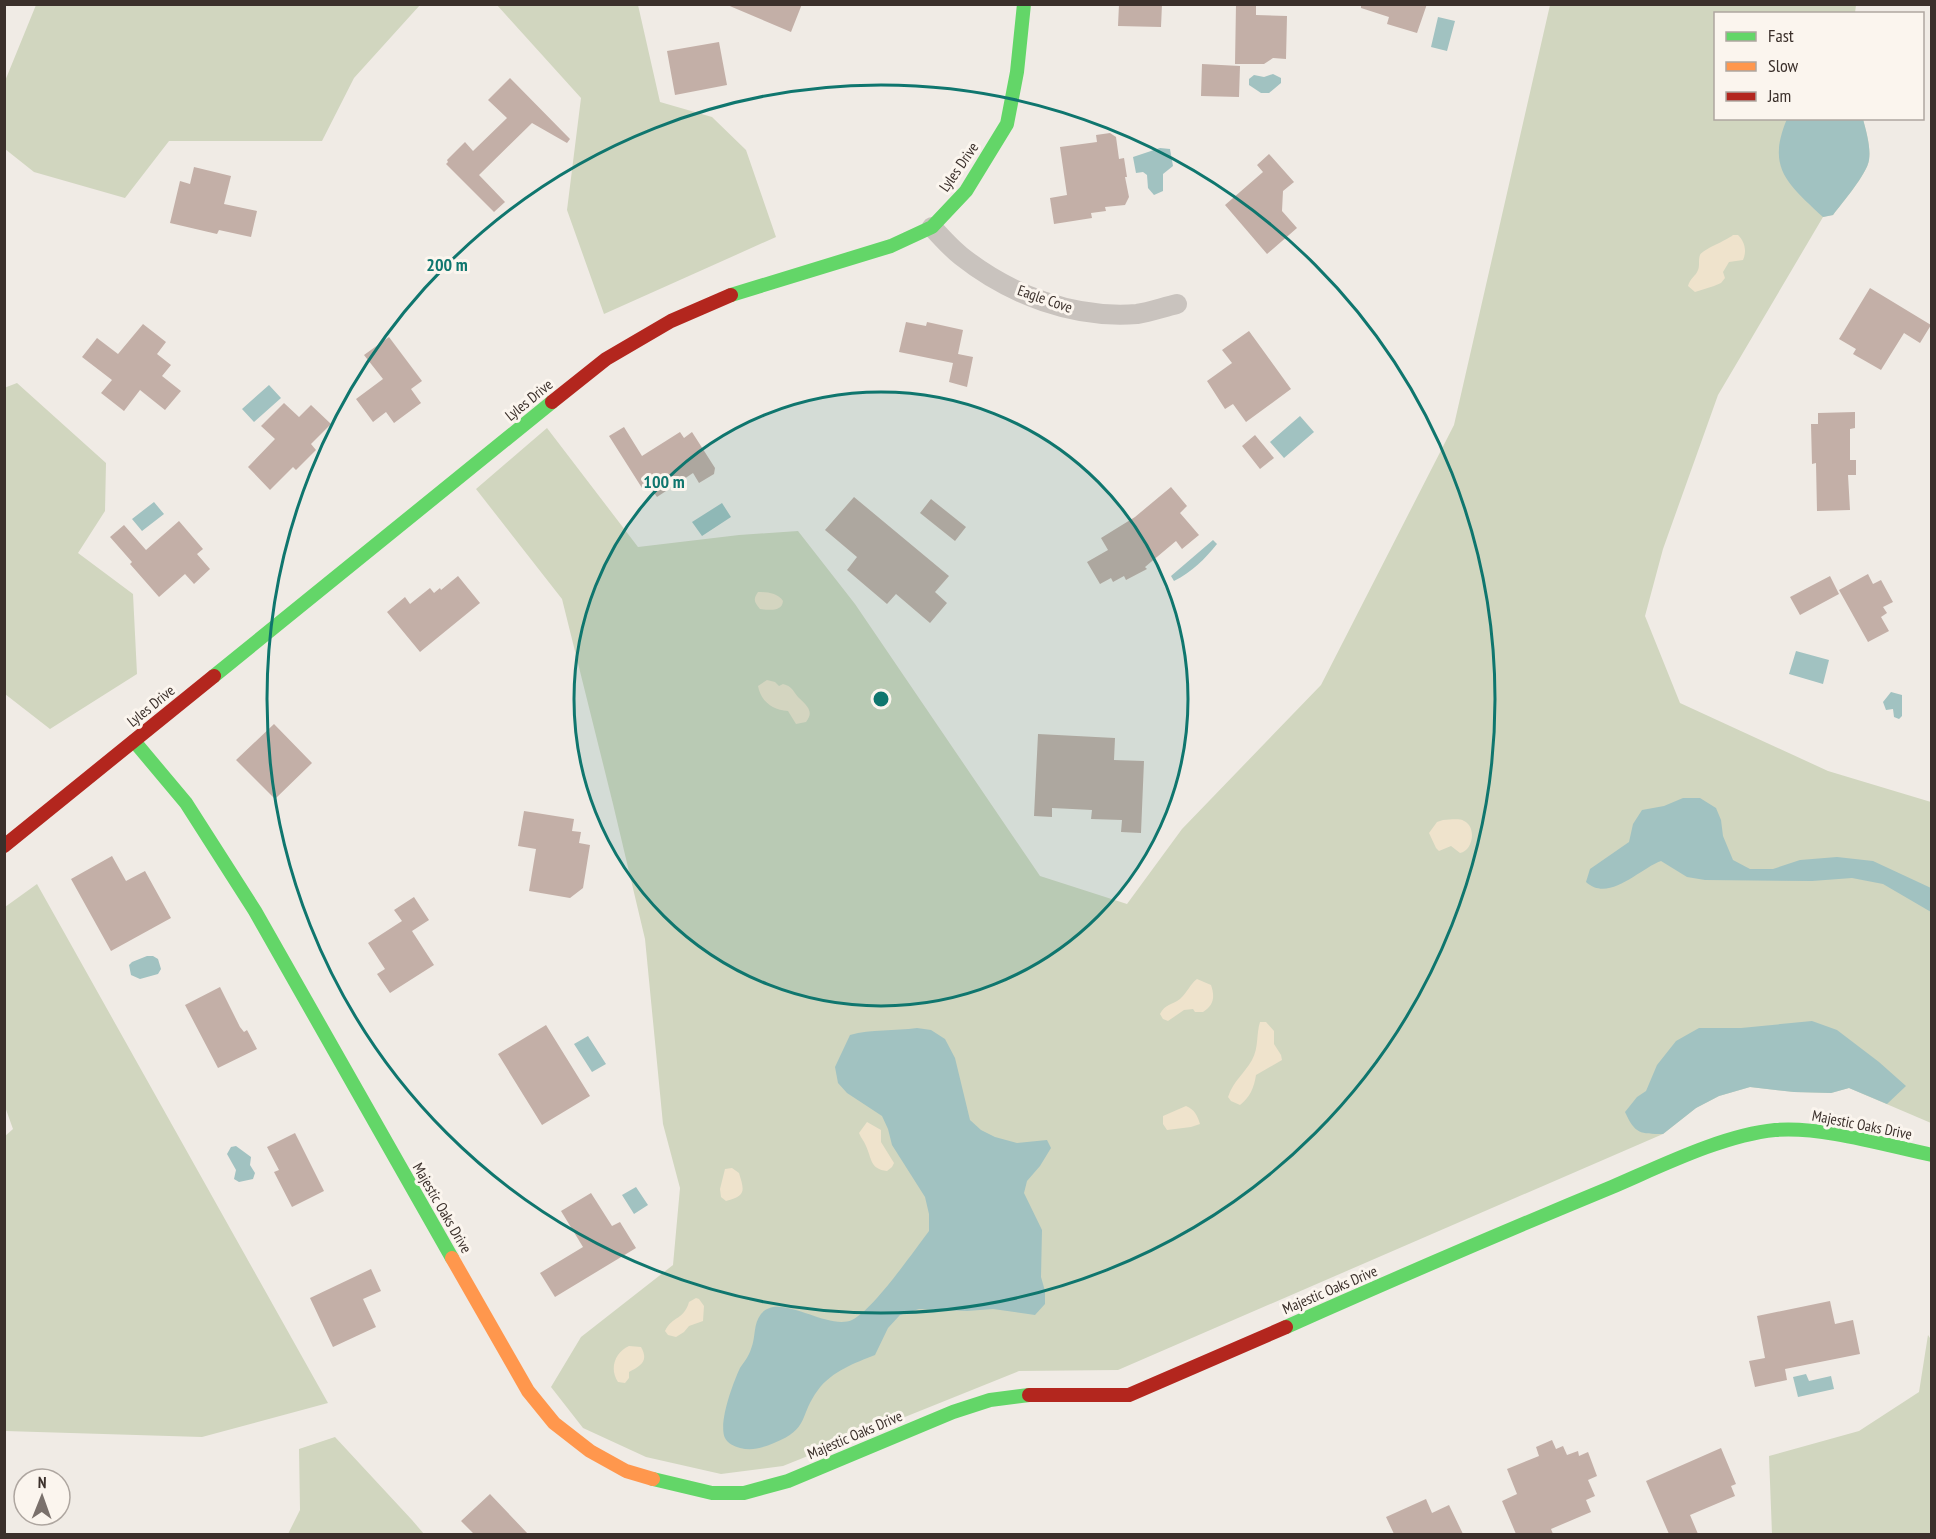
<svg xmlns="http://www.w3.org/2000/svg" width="1936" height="1539" font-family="'PT Sans Narrow',sans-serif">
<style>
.green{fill:#d1d6bf}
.sand{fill:#efe3cc}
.water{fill:#a1c2c1}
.building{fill:#c3afa7}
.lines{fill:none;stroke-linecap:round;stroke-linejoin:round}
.street{stroke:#c9c3be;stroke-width:20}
.fast{stroke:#63d668;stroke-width:14}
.slow{stroke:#ff974d;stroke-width:14}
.jam{stroke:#b3261e;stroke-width:14}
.ring{fill:none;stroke:#0f766e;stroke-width:3}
.labels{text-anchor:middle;stroke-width:6;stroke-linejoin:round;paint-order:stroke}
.street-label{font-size:15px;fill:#3b302b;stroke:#fbf5ee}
.centre{fill:#0f766e;stroke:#fbf5ee;stroke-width:3}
.ring-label{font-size:18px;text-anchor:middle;font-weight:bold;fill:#0f766e;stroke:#fbf5ee;stroke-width:6;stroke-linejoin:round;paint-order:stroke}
</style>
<rect width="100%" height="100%" fill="#f0ebe5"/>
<!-- green -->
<path class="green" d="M36 5V4L420 5 354 78 322 141H169L125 198 34 172 5 149V81Z
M497 5H638L660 102 712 117 746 150 776 237 604 314 567 210 581 98Z
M1550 5H1856L1855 13 1716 14V118L1863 119C1866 131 1871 147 1869 160 1867 174 1842 203 1833 215L1823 217 1718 395 1663 549 1645 616 1680 703 1828 771 1931 802V1123L1849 1088 1831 1093 1794 1092 1750 1087 1719 1096 1696 1108 1663 1134 1118 1370 1019 1371 783 1466 721 1474 646 1457 583 1428 551 1387 581 1337 673 1265 680 1188 663 1124 645 939 613 804 562 599 476 489 547 428 638 547 739 535 798 531 855 604 1040 876 1127 904 1182 829 1321 685 1454 425Z
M17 383 106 463 105 511 78 553 133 594 137 674 50 729 5 694 4 388Z
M37 884 328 1403 202 1437 5 1431 4 1137 13 1129 4 1104 5 907Z
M1928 1335 1932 1341 1931 1534H1772L1769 1456 1859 1431 1919 1392Z
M335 1437 412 1520 424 1534H288L300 1510 299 1449Z"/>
<!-- sand -->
<path class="sand" d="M1733 235H1738C1745 242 1747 251 1743 260L1729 262 1723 272 1725 278 1721 283 1714 286 1695 292 1688 286C1690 278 1696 276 1698 270 1700 265 1698 260 1700 255 1703 249 1726 241 1733 235Z
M758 592C767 592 778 593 783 601 782 612 769 610 760 609 754 602 753 599 758 592Z
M767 680 775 682 779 686 783 684C792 686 793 691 798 697 806 705 815 711 806 722L796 724 788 711C773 710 761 702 758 686Z
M1443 820C1450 820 1459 818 1464 821 1477 827 1473 851 1460 853L1451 846 1439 851 1436 848 1429 833 1437 822Z
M1197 979 1211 985C1215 997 1214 1005 1203 1012H1195L1193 1009 1184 1010 1168 1021 1163 1019 1160 1014C1165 1004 1172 1005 1180 999 1187 993 1190 984 1197 979Z
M1260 1022H1266L1274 1031V1044L1281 1055 1282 1060 1256 1075C1254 1088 1250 1097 1240 1105L1231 1101 1228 1097C1234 1080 1244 1074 1252 1060 1259 1047 1256 1035 1260 1022Z
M1186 1106C1195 1110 1197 1115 1200 1124L1191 1127 1167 1130 1163 1124V1116Z
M867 1122 881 1130V1142L894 1163 892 1167 887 1171C870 1169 872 1159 866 1146 864 1141 861 1138 859 1133Z
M732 1168 739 1173C744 1190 747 1196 726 1201L721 1197 720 1189 725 1169Z
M696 1298 699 1299 704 1306 703 1321 689 1326 684 1332 676 1337 668 1335 665 1331C672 1316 684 1320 689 1302Z
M629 1346 641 1347C649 1361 641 1366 629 1372V1378L625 1383 618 1382C609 1369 615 1352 629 1346Z"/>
<!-- water -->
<path class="water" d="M1438 17 1455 21 1447 51 1431 47Z
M1273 74 1281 78V83L1269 93H1261L1249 85V79L1254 75 1264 77Z
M1787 119H1863C1866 131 1871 147 1869 160 1867 174 1842 203 1833 215L1823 217C1788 184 1766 168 1787 119Z
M1160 148 1170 149 1173 166 1163 174V191L1154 195 1148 188 1147 175 1143 172 1136 173 1133 157Z
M269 385 281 398 254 422 242 409Z
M1300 416 1314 432 1284 458 1270 442Z
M154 502 164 514 142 531 132 519Z
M722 503 731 517 702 536 692 522Z
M1213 540 1217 544C1205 559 1192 572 1174 581L1171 576Z
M1796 651 1829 660 1823 684 1789 674Z
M1891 692 1902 695V716L1899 719 1894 717 1893 709 1886 710 1883 702Z
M1683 798H1700L1716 808 1721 820 1723 836 1733 860 1750 869H1773L1800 860 1837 857 1873 861 1931 888V912L1883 884 1852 878 1812 881 1705 880 1687 877 1661 861C1639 869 1609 903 1586 882L1590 869 1629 842 1633 824 1642 810 1664 806Z
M147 956H153L158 959 161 969 158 974 140 979 131 975 129 965 132 962Z
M1812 1021 1837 1030 1879 1062 1906 1086 1887 1104 1849 1088 1831 1093 1794 1092 1750 1087 1719 1096 1696 1108 1663 1134C1640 1134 1635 1134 1625 1112L1637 1097 1646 1091 1657 1065 1676 1041 1699 1028H1741Z
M917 1028 931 1030 945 1039 955 1058 970 1120 981 1130 995 1137 1017 1143 1047 1140 1051 1148 1040 1166 1027 1181 1024 1193 1042 1230 1041 1277 1045 1291V1304L1035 1315 993 1309 967 1311 919 1309 900 1315 888 1328 875 1355C855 1363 832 1371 818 1390 799 1415 810 1429 774 1443 762 1448 752 1451 740 1448 734 1446 728 1444 725 1438 718 1423 733 1383 740 1368 744 1362 749 1356 751 1349 756 1337 753 1324 761 1314 779 1291 827 1331 852 1320 873 1310 913 1252 929 1231V1214L925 1197 892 1145 888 1129 882 1116 847 1093 838 1083 835 1067 850 1035C871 1029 895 1031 917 1028Z
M588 1036 606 1064 592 1072 574 1044Z
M236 1146 251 1157 250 1165 255 1173 253 1179 239 1182 234 1179 236 1170 227 1154 231 1147Z
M636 1187 648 1205 634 1214 622 1195Z
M1806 1374 1809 1381 1831 1376 1834 1389 1798 1397 1793 1377Z"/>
<!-- building -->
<path class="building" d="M725 4H802L791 32Z
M1119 4H1162L1161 27 1118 26Z
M1236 4H1256V15L1287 16 1286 59 1273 58 1264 64H1235Z
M1361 4H1427L1417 33 1387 24 1389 17 1361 8Z
M719 42 727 85 675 95 667 51Z
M1202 64 1240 66 1239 97 1201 96Z
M510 78 570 139 567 143 532 123 479 175 505 202 494 212 446 164 448 162 447 160 465 142 473 151 507 118 488 100Z
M1110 133 1116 137 1119 159 1124 158 1127 177H1125L1129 197 1125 205 1105 207 1106 211 1091 213 1092 218 1054 224 1050 198 1067 195 1060 147 1097 142 1096 135Z
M1269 154 1294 182 1283 191 1282 211 1297 228 1267 254 1225 205 1263 172 1257 165Z
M194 167 231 176 224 204 257 211 251 237 219 230 217 234 170 223 180 181 190 184Z
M1870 288 1931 325 1920 343 1904 333 1881 370 1853 354 1856 349 1839 339Z
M906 322 926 326 927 322 963 330 958 354 973 357 967 387 949 382 953 363 899 352Z
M143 324 166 342 157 354 171 365 162 376 181 391 165 410 140 390 124 411 101 393 112 380 82 357 97 338 118 354Z
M1249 331 1291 389 1246 422 1233 404 1225 409 1207 381 1232 363 1222 350Z
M389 337 422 381 411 389 421 403 394 423 386 412 373 422 356 399 383 379 364 355Z
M284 403 299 417 311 405 331 424 311 444 316 450 296 470 293 467 270 490 248 467 275 439 261 426Z
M1855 412V428L1850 429V460H1856V475H1848L1850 510 1817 511 1816 463 1812 464 1811 424H1818V413Z
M624 427 642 456 680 432 684 438 692 432 715 468 714 474 699 483 693 473 657 497 648 484 642 488 609 436Z
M1255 435 1274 458 1260 469 1242 446Z
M1171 487 1187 506 1180 513 1199 535 1182 549 1176 541 1145 567 1147 569 1126 580 1124 576 1113 582 1111 578 1100 584 1087 562 1108 550 1101 538 1135 517Z
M854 497 949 576 935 592 947 603 930 623 896 594 887 604 847 570 857 557 825 530Z
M931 499 966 527 955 541 920 513Z
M179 521 203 549 197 554 210 569 194 584 185 574 159 597 130 564 132 562 110 537 124 525 146 550Z
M1868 574 1873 584 1881 580 1893 602 1883 607 1887 613 1881 617 1889 631 1868 642 1839 590Z
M458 576 480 603 420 652 387 612 405 597 410 604 430 588 434 593 440 588 441 590Z
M1830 576 1839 594 1800 615 1790 597Z
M274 724 312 763 275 799 236 760Z
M1038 734 1115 738 1114 760 1144 761 1141 833 1121 832 1122 820 1091 819 1092 810 1052 808V817L1034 816Z
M524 811 574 819 572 831 581 832 579 843 590 845 583 888 570 898 529 891 536 849 518 846Z
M112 856 126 881 145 871 171 918 111 951 71 879Z
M414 897 429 920 412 931 434 965 390 993 377 974 385 969 368 943 402 921 394 910Z
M220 987 240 1027 244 1032 247 1030 257 1049 218 1068 185 1005Z
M546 1025 590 1096 542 1125 498 1054Z
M295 1133 324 1191 292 1207 274 1172 279 1170 267 1147Z
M591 1193 612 1226 620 1222 636 1248 555 1297 540 1273 583 1247 561 1211Z
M371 1269 381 1291 363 1299 376 1327 333 1347 310 1298Z
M1830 1301 1835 1324 1853 1320 1860 1354 1785 1369 1787 1380 1755 1387 1749 1361 1765 1358 1757 1316Z
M1552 1440 1556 1449 1563 1446 1567 1455 1578 1451 1579 1456 1588 1452 1597 1476 1588 1480 1595 1496 1586 1500 1591 1512 1551 1529 1553 1534H1516L1502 1501 1517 1494 1507 1469 1539 1456 1536 1447Z
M1721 1448 1736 1484 1731 1486 1735 1496 1690 1515 1698 1534H1669L1646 1481Z
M490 1494 528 1534H474L461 1521Z
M1426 1499 1432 1513 1449 1505 1463 1534H1394L1386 1517Z"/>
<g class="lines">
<!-- street -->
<path class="street" d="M932 227C941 237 951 248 961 256 1010 295 1074 319 1137 314 1150 312 1164 307 1177 304"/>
<!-- fast -->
<path class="fast" d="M731 295 891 246 932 227 966 191 1007 124 1017 72 1024 4
M214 676 552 402
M134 741 186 803 255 911 452 1258
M1286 1327C1394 1279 1503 1232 1612 1187 1661 1166 1723 1135 1775 1130 1822 1126 1885 1145 1932 1155
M653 1479 712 1493H744L788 1481 953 1412 990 1400 1029 1395"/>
<!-- slow -->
<path class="slow" d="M452 1258 528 1391 554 1423 590 1451 626 1471 653 1479"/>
<!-- jam -->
<path class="jam" d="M552 402 606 359 671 321 731 295
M4 846 214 676
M1029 1395H1129L1286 1327"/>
</g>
<!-- distance rings -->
<circle cx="881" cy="699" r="307" fill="#0f766e" fill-opacity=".12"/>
<g class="ring">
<circle cx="881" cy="699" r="307"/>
<circle cx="881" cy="699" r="614"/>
</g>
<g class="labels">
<!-- street labels -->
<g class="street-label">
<text transform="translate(959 167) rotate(-55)" y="5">Lyles Drive</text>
<text transform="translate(1045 299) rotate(19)" y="5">Eagle Cove</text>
<text transform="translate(529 400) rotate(-39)" y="5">Lyles Drive</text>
<text transform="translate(151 706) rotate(-39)" y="5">Lyles Drive</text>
<text transform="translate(1862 1125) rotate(11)" y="5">Majestic Oaks Drive</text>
<text transform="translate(442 1208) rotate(60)" y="5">Majestic Oaks Drive</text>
<text transform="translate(1330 1290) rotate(-23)" y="5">Majestic Oaks Drive</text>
<text transform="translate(855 1435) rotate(-23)" y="5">Majestic Oaks Drive</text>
</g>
</g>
<circle cx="881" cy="699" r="9" class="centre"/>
<g class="ring-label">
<text x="447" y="271">200 m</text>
<text x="664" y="488">100 m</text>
</g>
<!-- border -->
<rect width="1936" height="1539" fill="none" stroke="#3b302b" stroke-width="12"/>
<!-- legend -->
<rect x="1714" y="12" width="210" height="108" fill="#fbf5ee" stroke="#aea6a0" stroke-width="1.5"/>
<rect x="1726" y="32" width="30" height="9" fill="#63d668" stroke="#aea6a0" stroke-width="1.5"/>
<text x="1768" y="42" font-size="18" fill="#3b302b">Fast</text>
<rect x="1726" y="62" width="30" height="9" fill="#ff974d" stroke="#aea6a0" stroke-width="1.5"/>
<text x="1768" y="72" font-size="18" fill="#3b302b">Slow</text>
<rect x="1726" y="92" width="30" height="9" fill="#b3261e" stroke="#aea6a0" stroke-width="1.5"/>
<text x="1768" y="102" font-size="18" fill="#3b302b">Jam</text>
<!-- north arrow -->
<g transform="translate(42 1497) rotate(1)"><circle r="28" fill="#fbf5ee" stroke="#aea6a0" stroke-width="1.5"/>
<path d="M0-4.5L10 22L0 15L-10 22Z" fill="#7a716c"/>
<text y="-9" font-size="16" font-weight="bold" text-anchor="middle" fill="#3b302b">N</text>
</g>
</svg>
